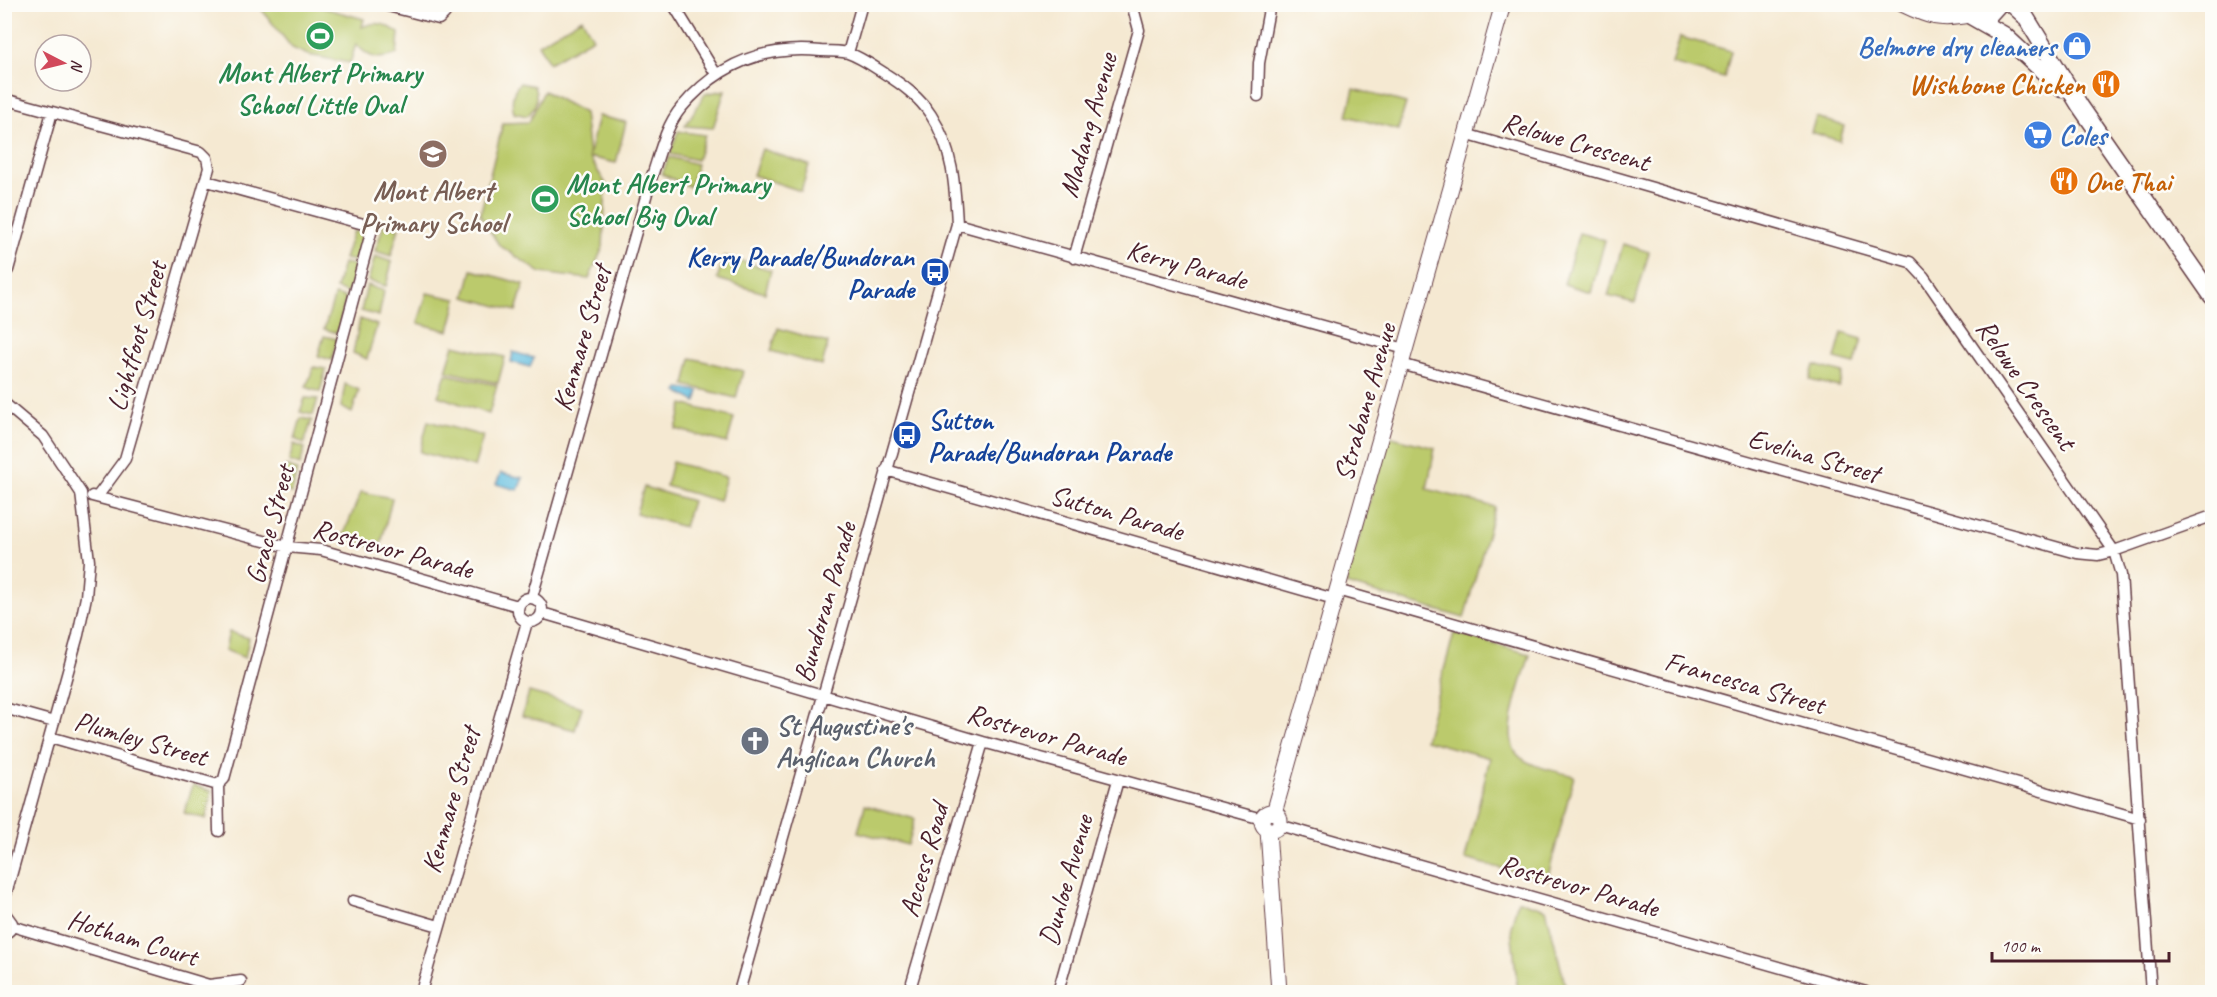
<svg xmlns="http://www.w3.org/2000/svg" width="2217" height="997" font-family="Caveat,sans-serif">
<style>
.green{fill:#bbca6c;stroke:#82744c;stroke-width:1.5}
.water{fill:#61bddf;stroke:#566e85;stroke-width:1.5}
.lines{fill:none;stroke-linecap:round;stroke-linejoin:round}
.street-casing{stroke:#643d44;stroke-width:13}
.secondary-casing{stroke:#643d44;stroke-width:17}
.primary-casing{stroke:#643d44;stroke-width:19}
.street{stroke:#fff;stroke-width:10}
.secondary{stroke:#fff;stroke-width:15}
.primary{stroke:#fff;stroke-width:16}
.labels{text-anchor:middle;stroke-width:5;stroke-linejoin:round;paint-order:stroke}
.shop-label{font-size:28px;font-weight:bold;fill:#366cbe;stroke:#fdfcf7;text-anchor:end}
.leisure-label{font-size:28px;font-weight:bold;fill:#27864d;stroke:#fdfcf7}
.food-label{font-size:28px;font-weight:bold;fill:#c56008;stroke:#fdfcf7;text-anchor:end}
.street-label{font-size:28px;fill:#4a1f2b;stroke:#fdfcf7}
.education-label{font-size:28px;font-weight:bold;fill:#785e54;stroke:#fdfcf7}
.transit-label{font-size:28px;font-weight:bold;fill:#164399;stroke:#fdfcf7;text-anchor:end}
.worship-label{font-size:28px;font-weight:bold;fill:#5b616d;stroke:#fdfcf7;text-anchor:start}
</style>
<rect width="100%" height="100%" fill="#fdfcf7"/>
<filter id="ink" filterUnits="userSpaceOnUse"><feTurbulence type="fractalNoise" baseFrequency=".0167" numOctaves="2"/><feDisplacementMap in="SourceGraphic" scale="12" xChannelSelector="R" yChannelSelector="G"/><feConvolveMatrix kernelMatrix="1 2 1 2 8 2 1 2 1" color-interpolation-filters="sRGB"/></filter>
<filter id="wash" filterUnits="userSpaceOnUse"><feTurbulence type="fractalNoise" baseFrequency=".008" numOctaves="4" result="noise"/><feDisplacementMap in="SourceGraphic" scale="24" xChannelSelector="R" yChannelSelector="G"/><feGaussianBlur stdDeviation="1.35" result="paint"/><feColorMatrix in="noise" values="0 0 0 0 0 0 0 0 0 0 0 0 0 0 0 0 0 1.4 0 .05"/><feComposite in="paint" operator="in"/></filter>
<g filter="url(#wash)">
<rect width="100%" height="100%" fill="#f5e9d2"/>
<!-- green -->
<path class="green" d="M258 5H313L364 19 362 27C377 20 386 24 399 33L397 54C377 61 370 59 356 44L350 63 308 55 292 48Z
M582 18 593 38 549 63 538 44Z
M1680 37 1731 51 1724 78 1672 64Z
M520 83 534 86C538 98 537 107 527 116L514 113C511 103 512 90 520 83Z
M1354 89 1406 103 1398 130 1347 116Z
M725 90 713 128 685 126 705 94Z
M544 91 584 113 589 155 598 116 626 122 616 163 589 157 606 184 603 247 589 279 541 273 499 245 480 215 503 123 529 122Z
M1816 117 1844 126 1840 141 1811 132Z
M678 131 705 135 697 160 670 154Z
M762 149 809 165 801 191 753 175Z
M669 157 697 164 690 187 662 174Z
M384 224 399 228 391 256 375 251Z
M353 231 366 234 356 261 344 259Z
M1579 233 1605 240 1591 292 1564 284Z
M1623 244 1649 252 1635 303 1608 296Z
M375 256 392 262 386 286 368 281Z
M724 256 771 270 765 293 717 279Z
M343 263 356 265 348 293 336 289Z
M472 270 524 284 516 311 465 297Z
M367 285 384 291 379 316 361 311Z
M427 293 457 299 449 331 418 323Z
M335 295 346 298 337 333 324 329Z
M360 319 377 325 367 359 353 353Z
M778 328 828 343 822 366 771 351Z
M1842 333 1862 339 1855 364 1835 359Z
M324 336 337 339 332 360 318 356Z
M454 345 505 357 498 383 446 371Z
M691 358 743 371 736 398 685 385Z
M1814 365 1843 373 1839 387 1810 380Z
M314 367 326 369 320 392 306 387Z
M446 374 497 385 489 414 438 396Z
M345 384 359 390 352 413 341 407Z
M305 398 318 399 313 415 300 412Z
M683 404 734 418 727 443 676 429Z
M301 418 312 420 304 444 295 439Z
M428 421 483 436 474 467 420 452Z
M1388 436 1435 448 1427 489 1495 507 1464 618 1346 584Z
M294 444 305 448 300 465 289 461Z
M672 462 726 477 719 501 666 486Z
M285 466 297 470 292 493 279 489Z
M644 487 692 501 684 527 636 513Z
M361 492 392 498 380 549 343 536Z
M229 632 249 638 245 658 225 650Z
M1454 633 1530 654C1524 678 1500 734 1517 754 1528 767 1557 771 1574 776L1547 880 1465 859 1490 758 1425 740Z
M529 692 582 707 575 730 522 716Z
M193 785 212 791 206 819 184 813Z
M865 805 915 819 908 845 858 832Z
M1518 900 1546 909 1567 992H1518L1511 927Z"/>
<!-- water -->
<path class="water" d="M513 352 534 358 530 367 511 362Z
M680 388 699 391 696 402 678 392Z
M501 473 523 478 518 490 496 484Z"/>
</g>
<g filter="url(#ink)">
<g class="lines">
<!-- street casing -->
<g class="street-casing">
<path id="street" d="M380 4 439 19 445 13 448 4
M673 4 716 74
M848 53 862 4
M1258 96 1259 63 1270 4
M4 99 201 152 207 158 209 168 125 459 97 497
M1465 134 1910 262 1924 277 2114 551 2121 575 2151 992
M207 181 367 225 372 229 224 779 218 785 219 831
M957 224 1405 349
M1074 258 1139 30 1132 4
M8 270 52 112
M1401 364 2077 553 2098 555 2114 551 2212 516
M4 403 43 436 81 493 89 561 86 597 78 635 4 901
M886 470 1334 599
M92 496 287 547 321 550 518 606
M1337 590 2140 819
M532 597 651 179C659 156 665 127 681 108 718 64 764 45 821 51 830 51 840 51 848 53 860 57 873 66 884 73 903 85 919 97 931 115 953 149 955 185 957 224L739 992
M518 610a12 12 0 1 1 24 0a12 12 0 1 1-24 0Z
M542 613 983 742 1262 819
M4 708 54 722
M50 737 218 785
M1279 825 1866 992
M353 901 439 926
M4 912 12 923 10 930 4 935
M12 926 209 985 241 981
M421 992 527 622
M912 992V982L983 742
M1058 992 1118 780"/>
</g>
<!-- secondary casing -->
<g class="secondary-casing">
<path id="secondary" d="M1902 4C1929 17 1940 21 1969 15
M1262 821a9 9 0 1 1 18 0a9 9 0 1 1-18 0Z
M1274 813 1503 4
M1268 830 1279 992"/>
</g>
<!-- primary casing -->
<g class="primary-casing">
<path id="primary" d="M1960 4 1969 15 2004 35 2062 89
M2012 4 2025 16 2080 106 2212 296
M1975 17 1989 15 1999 4"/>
</g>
<!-- street -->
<use href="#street" class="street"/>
<!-- secondary -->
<use href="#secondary" class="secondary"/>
<!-- primary -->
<use href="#primary" class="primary"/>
</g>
</g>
<!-- icons -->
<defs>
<g id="stadium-disc" transform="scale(1.5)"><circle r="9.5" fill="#2e9e5b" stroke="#fdfcf7"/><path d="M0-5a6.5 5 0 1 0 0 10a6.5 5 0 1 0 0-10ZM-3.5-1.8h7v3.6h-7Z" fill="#fff"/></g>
<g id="shop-disc" transform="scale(1.5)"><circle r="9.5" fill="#3f7fe0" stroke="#fdfcf7"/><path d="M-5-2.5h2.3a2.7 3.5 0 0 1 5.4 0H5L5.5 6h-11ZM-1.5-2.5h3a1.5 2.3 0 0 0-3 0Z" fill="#fff"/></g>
<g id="restaurant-disc" transform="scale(1.5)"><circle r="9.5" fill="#e8710a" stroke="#fdfcf7"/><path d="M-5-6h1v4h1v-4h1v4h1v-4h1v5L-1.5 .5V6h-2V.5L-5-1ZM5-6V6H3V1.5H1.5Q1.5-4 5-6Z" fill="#fff"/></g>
<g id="supermarket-disc" transform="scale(1.5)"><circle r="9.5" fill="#3f7fe0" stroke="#fdfcf7"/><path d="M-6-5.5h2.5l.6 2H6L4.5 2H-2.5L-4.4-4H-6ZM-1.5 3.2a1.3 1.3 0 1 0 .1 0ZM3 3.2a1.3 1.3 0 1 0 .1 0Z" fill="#fff"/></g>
<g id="school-disc" transform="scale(1.5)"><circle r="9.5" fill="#8d6e63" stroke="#fdfcf7"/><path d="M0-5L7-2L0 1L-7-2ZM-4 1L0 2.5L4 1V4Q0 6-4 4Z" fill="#fff"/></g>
<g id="bus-disc" transform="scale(1.5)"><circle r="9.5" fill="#1a4fb4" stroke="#fdfcf7"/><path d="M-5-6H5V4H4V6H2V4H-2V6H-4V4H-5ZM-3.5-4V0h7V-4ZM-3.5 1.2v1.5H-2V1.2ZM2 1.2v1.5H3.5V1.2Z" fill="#fff"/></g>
<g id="church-disc" transform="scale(1.5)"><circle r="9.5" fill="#6b7280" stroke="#fdfcf7"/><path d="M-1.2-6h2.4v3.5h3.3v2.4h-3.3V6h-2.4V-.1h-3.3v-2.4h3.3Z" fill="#fff"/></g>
</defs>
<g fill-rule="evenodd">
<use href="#stadium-disc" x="320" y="36"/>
<use href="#shop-disc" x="2077" y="46"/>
<use href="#restaurant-disc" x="2106" y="84"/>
<use href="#supermarket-disc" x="2038" y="135"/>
<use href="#school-disc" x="433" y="154"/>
<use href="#restaurant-disc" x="2064" y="181"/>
<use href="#stadium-disc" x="545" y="199"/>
<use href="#bus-disc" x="935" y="272"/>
<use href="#bus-disc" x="907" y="435"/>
<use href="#church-disc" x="755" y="741"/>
</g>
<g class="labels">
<!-- shop labels -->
<g class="shop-label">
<text x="2056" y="56">Belmore dry cleaners</text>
<text x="2059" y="145" text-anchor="start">Coles</text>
</g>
<!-- leisure labels -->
<g class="leisure-label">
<text x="320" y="82">Mont Albert Primary<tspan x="320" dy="32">School Little Oval</tspan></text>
<text x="566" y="193" text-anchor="start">Mont Albert Primary<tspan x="566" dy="32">School Big Oval</tspan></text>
</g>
<!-- food labels -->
<g class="food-label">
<text x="2085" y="94">Wishbone Chicken</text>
<text x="2085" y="191" text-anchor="start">One Thai</text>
</g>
<!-- street labels -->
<g class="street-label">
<text transform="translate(1087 125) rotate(-74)" y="10">Madang Avenue</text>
<text transform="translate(1576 141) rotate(16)" y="10">Relowe Crescent</text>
<text transform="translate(1187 264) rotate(15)" y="10">Kerry Parade</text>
<text transform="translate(136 336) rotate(-74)" y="10">Lightfoot Street</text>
<text transform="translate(581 338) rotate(-74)" y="10">Kenmare Street</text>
<text transform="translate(2027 384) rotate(55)" y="10">Relowe Crescent</text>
<text transform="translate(1364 402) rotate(-74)" y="10">Strabane Avenue</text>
<text transform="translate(1814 455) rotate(16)" y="10">Evelina Street</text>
<text transform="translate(1117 512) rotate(16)" y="10">Sutton Parade</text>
<text transform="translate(269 524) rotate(-75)" y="10">Grace Street</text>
<text transform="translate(393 548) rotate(15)" y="10">Rostrevor Parade</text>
<text transform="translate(824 602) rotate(-74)" y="10">Bundoran Parade</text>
<text transform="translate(1745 682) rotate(16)" y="10">Francesca Street</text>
<text transform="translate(1047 734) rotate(16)" y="10">Rostrevor Parade</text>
<text transform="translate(141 738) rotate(16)" y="10">Plumley Street</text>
<text transform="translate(450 800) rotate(-74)" y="10">Kenmare Street</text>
<text transform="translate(923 860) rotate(-74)" y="10">Access Road</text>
<text transform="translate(1065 880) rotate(-74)" y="10">Dunloe Avenue</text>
<text transform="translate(1579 885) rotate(16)" y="10">Rostrevor Parade</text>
<text transform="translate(133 937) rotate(17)" y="10">Hotham Court</text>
</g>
<!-- education labels -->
<g class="education-label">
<text x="433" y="200">Mont Albert<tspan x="433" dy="32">Primary School</tspan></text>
</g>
<!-- transit labels -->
<g class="transit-label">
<text x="914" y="266">Kerry Parade/Bundoran<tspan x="914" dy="32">Parade</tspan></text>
<text x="928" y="429" text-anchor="start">Sutton<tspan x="928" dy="32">Parade/Bundoran Parade</tspan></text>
</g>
<!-- worship labels -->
<g class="worship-label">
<text x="776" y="735">St Augustine's<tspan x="776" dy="32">Anglican Church</tspan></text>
</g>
</g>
<!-- margin -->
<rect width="2217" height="997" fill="none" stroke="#fdfcf7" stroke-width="24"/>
<!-- north arrow -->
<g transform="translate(63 63) rotate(97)"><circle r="28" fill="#fdfcf7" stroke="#b5a4a5" stroke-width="1.5"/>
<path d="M0-4.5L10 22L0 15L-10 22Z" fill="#d1495b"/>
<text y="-9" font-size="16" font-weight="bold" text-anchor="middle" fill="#4a1f2b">N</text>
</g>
<!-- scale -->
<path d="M1992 952v9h177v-9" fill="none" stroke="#4a1f2b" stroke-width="3"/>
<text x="2001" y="952" font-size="18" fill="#4a1f2b" stroke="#fdfcf7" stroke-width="4.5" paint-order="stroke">100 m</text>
</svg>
